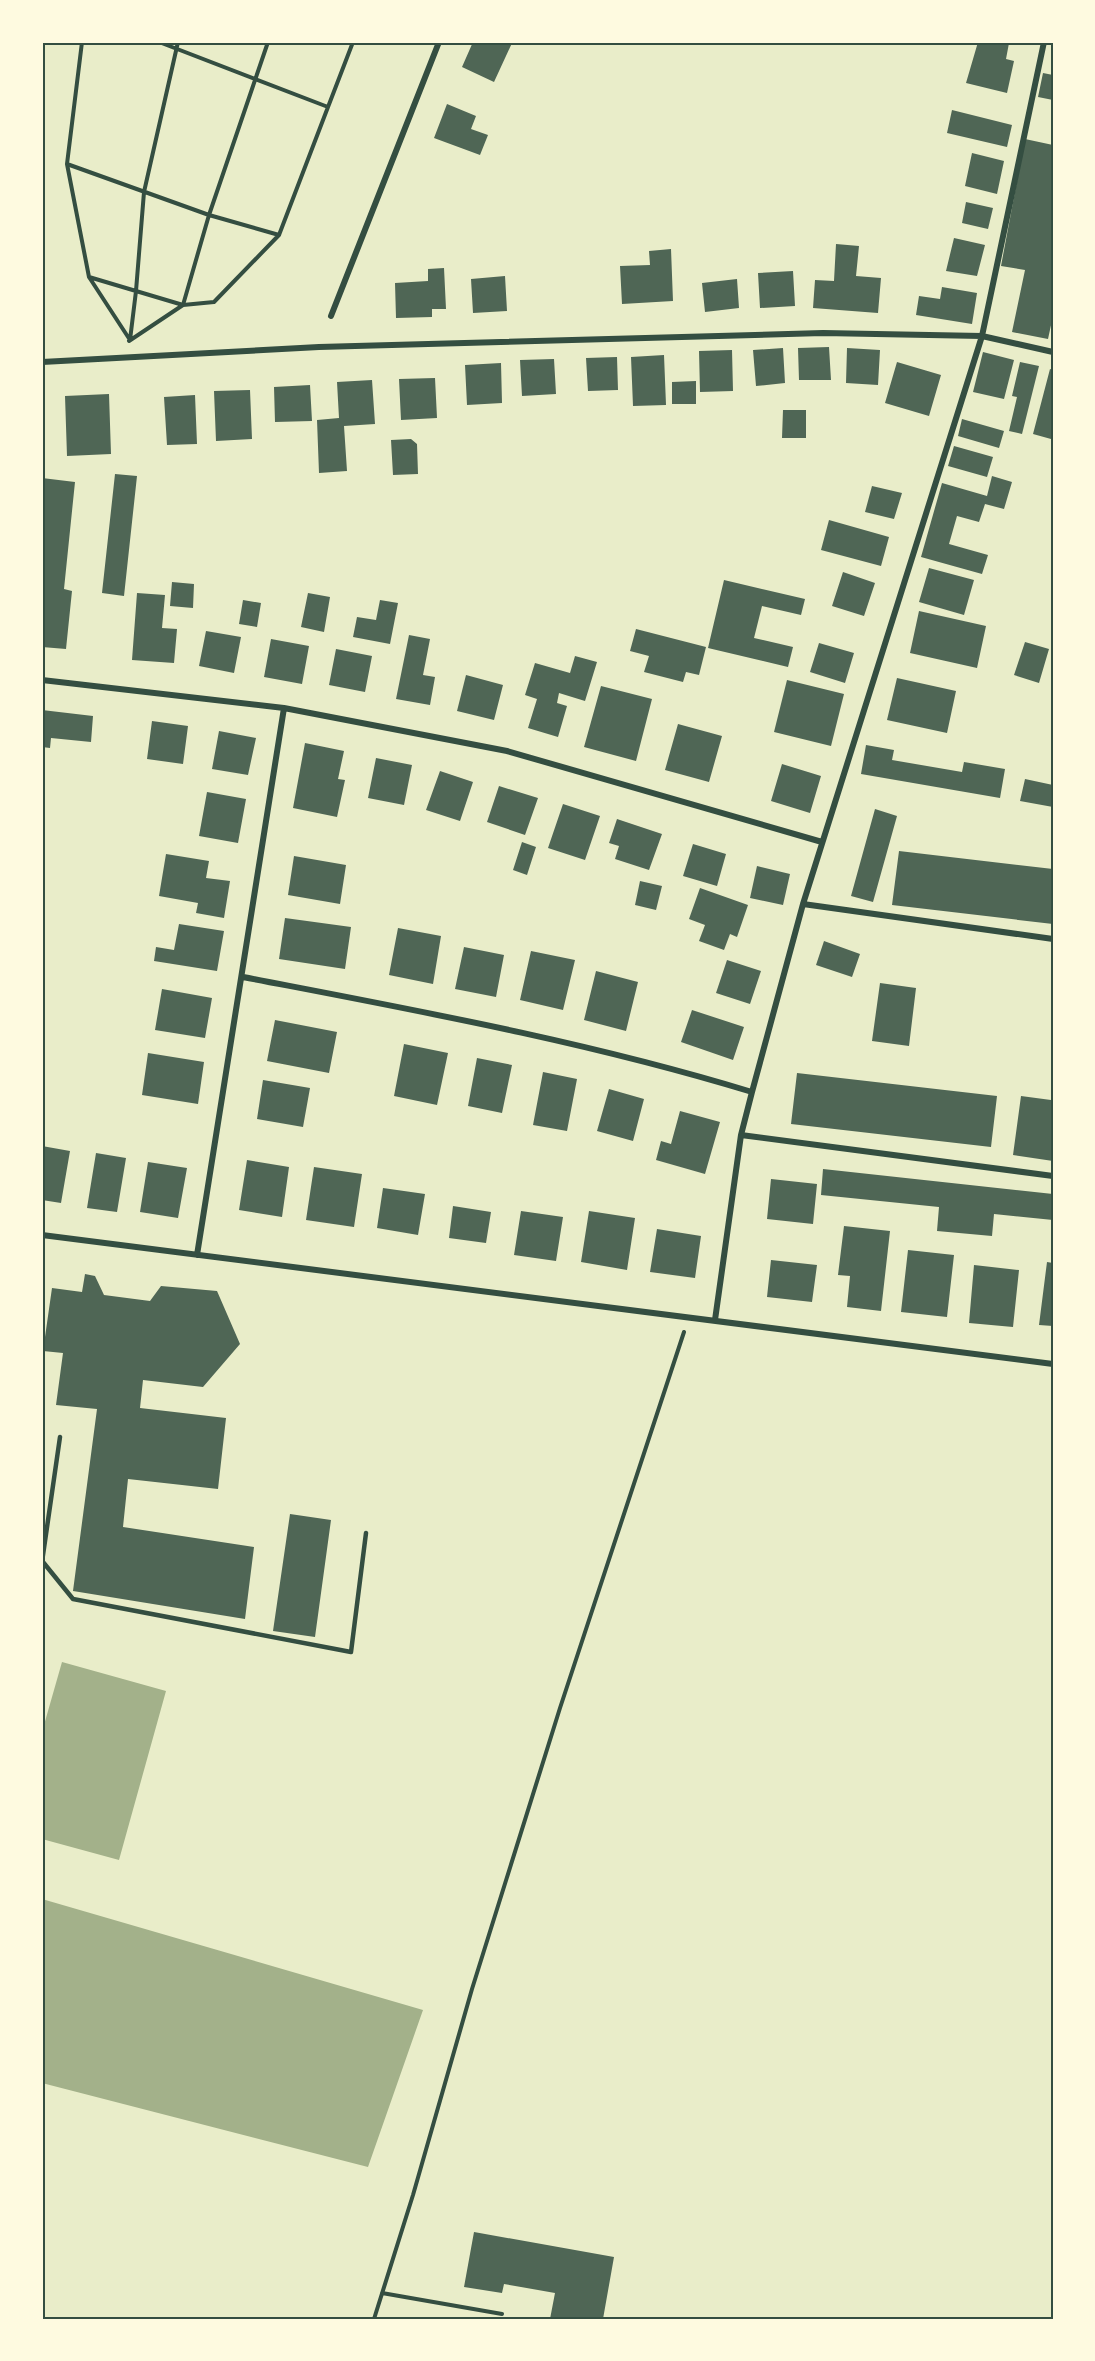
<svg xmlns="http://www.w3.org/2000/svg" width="1095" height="2361" font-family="'Crimson Pro',serif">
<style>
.water{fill:#a3b18a}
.building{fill:#4f6655}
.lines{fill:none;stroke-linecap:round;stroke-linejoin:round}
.path{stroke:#344e41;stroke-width:4}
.service{stroke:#344e41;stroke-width:4.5}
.minor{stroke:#344e41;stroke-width:6}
.neatline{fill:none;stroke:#344e41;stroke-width:2}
</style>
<rect width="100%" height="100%" fill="#e9edc9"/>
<!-- water -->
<path class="water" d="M62 1662 166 1691 119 1860 42 1839V1732Z
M42 1899 423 2010 368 2167 42 2083Z"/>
<!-- building -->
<path class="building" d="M473 42 512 43 494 82 462 67Z
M978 42 1009 43 1006 59 1014 61 1007 93 966 83Z
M1043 73 1053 75V100L1038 97Z
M447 104 476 116 471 129 488 135 480 155 434 138Z
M952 110 1012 125 1007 147 947 133Z
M1025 139 1053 145V316L1048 339 1012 332 1025 270 1001 266Z
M972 153 1004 161 997 194 965 186Z
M966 202 993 208 988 229 962 223Z
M954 238 985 245 977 276 946 271Z
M836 244 859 246 856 276 881 278 878 313 813 308 815 280 834 281Z
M671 249 673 301 622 304 620 266 650 265 649 251Z
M444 268 446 309H432V317L396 318 395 283 428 281V269Z
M793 271 795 306 760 308 758 273Z
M505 276 507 311 473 313 471 279Z
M737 279 739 308 705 312 702 283Z
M942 287 977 293 972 324 916 315 919 296 940 299Z
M829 347 831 380H799L798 348Z
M783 348 785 383 756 386 753 350Z
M847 348 880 350 878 385 846 383Z
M732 350 733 391 700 392 699 351Z
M983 352 1014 360 1004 399 973 392Z
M664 355 666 405 633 406 631 357Z
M617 357 618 390 588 391 586 358Z
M554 359 556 394 522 396 520 360Z
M897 362 941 375 929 416 885 403Z
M1020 362 1039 366 1022 434 1009 431 1017 397 1012 396Z
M501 363 502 403 467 405 465 365Z
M1050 369 1053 370 1051 439 1033 434Z
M435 378 437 418 401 420 399 379Z
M372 380 375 424 344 426 347 471 319 473 317 420 339 418 337 382Z
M696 381V404H672V382Z
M310 385 312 421 275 422 274 387Z
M250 390 252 439 216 441 214 391Z
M109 394 111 454 67 456 65 396Z
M195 395 197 444 167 445 164 397Z
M783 410H806V438H782Z
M962 419 1004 431 999 448 958 436Z
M411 439 417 444 418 474 393 475 391 440Z
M954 446 993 457 987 477 948 466Z
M115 474 137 476 124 596 102 593Z
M992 476 1012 482 1004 509 985 504 979 522 957 516 949 544 988 555 982 574 921 557 942 483 987 496Z
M42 478 75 482 64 589 72 591 66 649 42 647Z
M872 486 902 493 894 519 865 512Z
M829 520 889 537 881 566 821 550Z
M929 568 974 580 964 615 919 602Z
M843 572 875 583 864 616 832 606Z
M724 580 805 599 801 615 762 606 754 638 793 647 788 667 708 648Z
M172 582 194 584 193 608 170 606Z
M137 593 165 595 162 628 177 629 174 663 132 660Z
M308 593 330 597 324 632 301 627Z
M243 600 261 603 257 627 239 624Z
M380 600 398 603 390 644 353 637 357 617 376 620Z
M919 611 986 626 977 668 910 653Z
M636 629 706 647 699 675 686 672 683 682 644 672 649 656 630 651Z
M206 631 241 637 234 673 199 666Z
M409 635 430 639 423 675 435 677 430 705 396 699Z
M271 639 309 646 302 684 264 677Z
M1025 642 1049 649 1039 683 1014 675Z
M819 643 854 653 845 683 810 672Z
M336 649 372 656 365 692 329 685Z
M575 656 597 662 585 701 559 693 557 703 567 706 558 737 528 728 537 699 525 695 535 663 570 673Z
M466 675 503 685 494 720 457 711Z
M897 678 956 691 947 733 887 720Z
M787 680 844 694 831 746 774 732Z
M601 686 652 699 636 761 584 747Z
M42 710 93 716 91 742 51 738 50 748 42 747Z
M152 721 188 726 183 764 147 759Z
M678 724 722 736 709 782 665 770Z
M219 731 256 738 248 775 212 769Z
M305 743 344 751 338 779 345 780 337 817 293 808Z
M866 745 894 750 892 760 962 772 964 762 1005 769 1000 798 861 774Z
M376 758 412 765 404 805 368 798Z
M782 764 821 776 810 813 771 801Z
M440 771 473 782 460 821 426 810Z
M1025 779 1053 785V807L1020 801Z
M499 786 538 798 525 835 487 822Z
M207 792 246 799 238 843 199 836Z
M563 804 600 816 585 860 548 848Z
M875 809 897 816 873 902 851 896Z
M617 819 662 834 649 870 615 859 619 846 609 843Z
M522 842 536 847 527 875 513 870Z
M693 844 726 854 717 886 683 876Z
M899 851 1053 869V924L892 905Z
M166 854 209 861 206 878 230 881 224 918 196 913 198 903 159 896Z
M294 856 346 865 340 904 288 895Z
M757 866 790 874 783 905 750 898Z
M640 881 662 886 656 910 635 905Z
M700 888 748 905 737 937 730 934 724 950 699 941 705 925 689 919Z
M285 918 351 927 345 969 279 959Z
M179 924 224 931 217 971 154 961 156 947 174 950Z
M398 928 441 936 433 984 389 975Z
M824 941 860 954 852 977 816 965Z
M464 947 504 955 496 997 455 989Z
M531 951 575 960 563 1010 520 1000Z
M727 960 761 971 750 1004 716 993Z
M596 971 638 982 626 1031 584 1020Z
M880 983 916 988 909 1046 872 1041Z
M162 989 212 998 205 1038 155 1030Z
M692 1010 744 1027 733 1060 681 1042Z
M275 1020 337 1032 329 1073 267 1061Z
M404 1044 448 1053 437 1105 394 1096Z
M148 1053 204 1062 198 1104 142 1095Z
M477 1058 512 1065 502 1113 468 1106Z
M543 1072 577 1079 567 1131 533 1125Z
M797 1073 997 1096 991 1147 791 1124Z
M263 1080 310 1088 303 1127 257 1119Z
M609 1089 644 1099 633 1141 597 1131Z
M1021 1096 1051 1100 1053 1161 1013 1155Z
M680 1111 720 1122 705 1174 656 1160 661 1141 671 1144Z
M42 1146 70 1151 61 1203 42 1200Z
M96 1153 126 1158 117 1212 87 1208Z
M247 1160 289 1167 282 1217 239 1210Z
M148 1162 187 1168 178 1218 140 1212Z
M314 1167 362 1174 354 1227 306 1220Z
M823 1169 1053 1194V1220L994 1214 992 1236 937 1231 939 1207 821 1195Z
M771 1179 817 1184 813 1224 767 1219Z
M383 1188 425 1194 418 1235 377 1228Z
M453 1206 491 1212 486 1243 449 1238Z
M521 1211 563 1217 556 1261 514 1255Z
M589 1211 635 1218 627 1270 581 1262Z
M844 1226 890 1231 881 1311 847 1307 850 1276 838 1275Z
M657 1229 701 1236 695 1278 650 1272Z
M908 1250 954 1255 947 1317 901 1312Z
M771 1260 817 1265 812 1302 767 1297Z
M1047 1262 1053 1263V1326L1039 1325Z
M974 1265 1019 1270 1013 1327 969 1323Z
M85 1274 95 1276 104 1295 150 1301 161 1286 217 1291 240 1344 203 1387 143 1380 140 1408 226 1418 218 1489 128 1479 123 1527 254 1547 245 1619 73 1591 97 1409 56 1405 63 1353 43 1351 52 1288 82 1292Z
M290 1514 331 1520 315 1637 273 1631Z
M474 2232 614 2257 603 2319H550L555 2293 504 2284 502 2293 464 2287Z"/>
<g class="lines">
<!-- path -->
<path class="path" d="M82 42 67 164 209 215 279 235 328 107
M159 42 328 107 353 42
M67 164 89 277 183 305 214 302 279 235
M89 277 130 340 136 291 144 192 178 42
M129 341 183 305 209 215 268 42
M382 2293 502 2314
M374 2319 413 2195 472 1989 560 1708 684 1332"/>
<!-- service -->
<path class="service" d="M42 1562 60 1437
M43 1562 73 1599 351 1652 366 1533"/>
<!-- minor -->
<path class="minor" d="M331 316 439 42
M42 362 319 347 823 333 982 336 1053 352
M42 680 284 708 507 751 822 842
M803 904 1053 939
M243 977C414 1010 585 1041 752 1092
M741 1135 1053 1176
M42 1235 1053 1364
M197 1255 284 708
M715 1320 741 1135 752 1092 803 904 982 336 1044 42"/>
</g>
<!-- border -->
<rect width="1095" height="2361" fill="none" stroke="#fefae0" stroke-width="87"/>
<rect x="44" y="44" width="1008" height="2274" class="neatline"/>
</svg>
